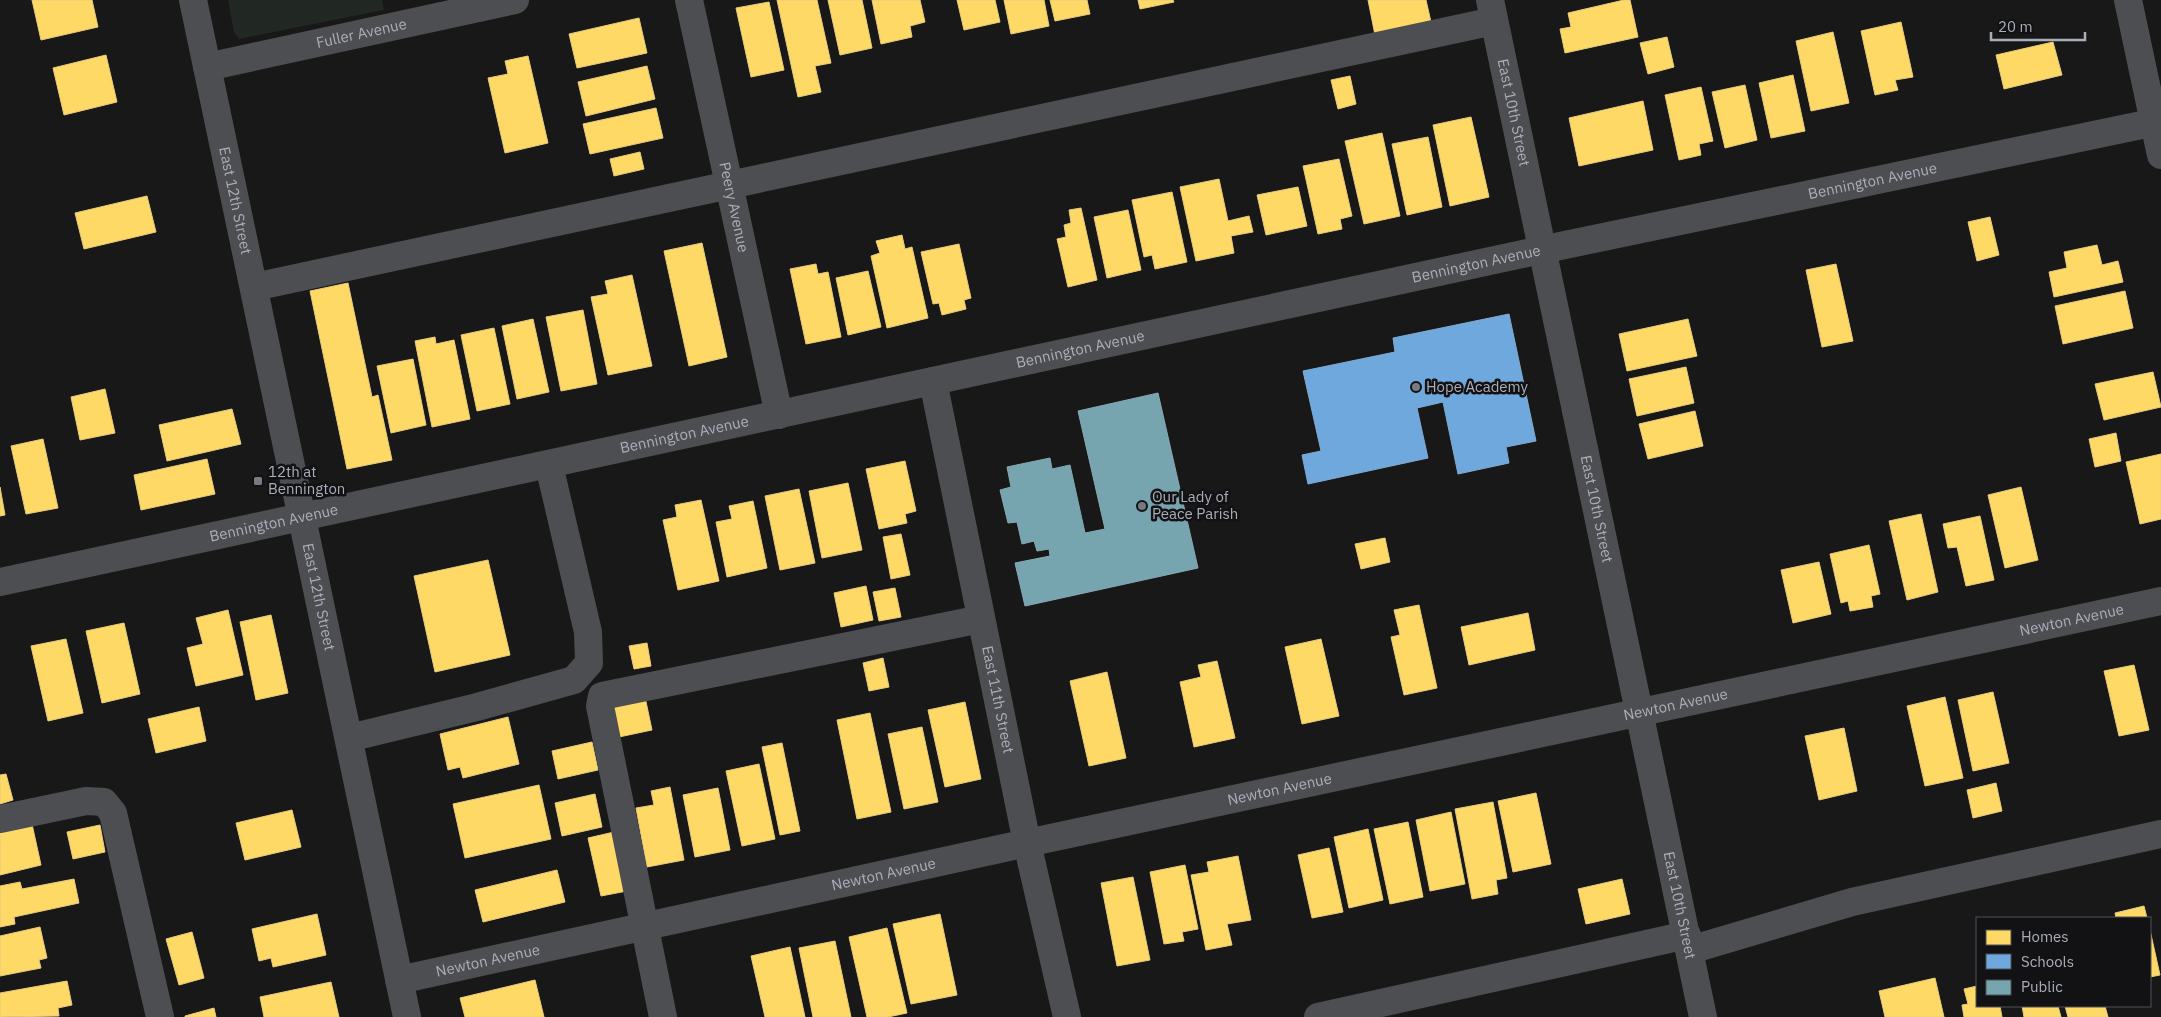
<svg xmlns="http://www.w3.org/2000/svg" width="2161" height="1017" font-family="'IBM Plex Sans',sans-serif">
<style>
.green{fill:#212722}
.homes{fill:#ffd966;stroke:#e6cc7f}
.schools{fill:#6fa8dc;stroke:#81aad1}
.public{fill:#76a5af;stroke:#86a8b2}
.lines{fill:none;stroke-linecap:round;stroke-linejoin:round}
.minor{stroke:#4d4e51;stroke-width:28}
.poi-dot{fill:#777a80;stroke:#121214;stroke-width:2}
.labels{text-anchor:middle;stroke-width:5;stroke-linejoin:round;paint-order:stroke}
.street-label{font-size:15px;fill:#aaaeb8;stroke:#121214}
.poi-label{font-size:15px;fill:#aaaeb8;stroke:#121214;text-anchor:start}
</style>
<rect width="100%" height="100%" fill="#181818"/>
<!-- green -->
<path class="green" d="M228 0H382L384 10 239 39 234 32Z"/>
<!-- homes -->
<path class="homes" d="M32 0H92L98 27 41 40Z
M777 0H817L831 63 815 66 821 92 798 97Z
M828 0H862L872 48 840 55Z
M872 0H920L925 22 910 26 912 37 881 44Z
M957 0H995L1000 22 964 30Z
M1004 0H1044L1049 26 1011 34Z
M1050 0H1087L1090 14 1055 21Z
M1138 0H1173L1174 2 1140 9Z
M1368 0H1426L1431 22 1376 40Z
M1624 0H1630L1638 37 1565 53 1560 29 1571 27 1568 13Z
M769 2 784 70 751 77 736 8Z
M639 18 647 53 577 68 569 34Z
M1901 22 1913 77 1895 80 1898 90 1875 95 1861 31Z
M1833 32 1849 103 1811 111 1796 41Z
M1667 37 1674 67 1648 74 1640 43Z
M2053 42 2062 75 2004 89 1996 55Z
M106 55 117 102 64 115 53 68Z
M528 56 548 143 505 153 488 78 508 74 505 61Z
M647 66 655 99 586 116 578 82Z
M1793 75 1805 131 1771 138 1759 83Z
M1350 76 1356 104 1338 109 1331 80Z
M1745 85 1757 140 1725 148 1712 92Z
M1701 87 1713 141 1699 144 1701 155 1679 160 1665 95Z
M1643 101 1653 150 1579 166 1569 118Z
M656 108 663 138 590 154 583 124Z
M1471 117 1489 197 1450 206 1433 125Z
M1382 133 1400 216 1364 224 1345 141Z
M1428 137 1442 207 1407 215 1392 144Z
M640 152 644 169 614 176 610 159Z
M1339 159 1352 216 1340 219 1342 229 1318 234 1303 166Z
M1219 179 1228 221 1249 216 1253 232 1231 236 1234 253 1196 261 1180 187Z
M1298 187 1307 226 1266 235 1257 195Z
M1172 192 1187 262 1155 269 1152 255 1144 257 1132 200Z
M147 196 156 232 84 249 75 213Z
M1081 208 1097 280 1068 287 1057 239 1066 237 1064 225 1071 223 1069 210Z
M1128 210 1141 270 1107 278 1094 217Z
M1990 217 1999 255 1977 261 1968 222Z
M902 235 905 249 912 247 928 318 887 328 871 256 880 253 876 241Z
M702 243 727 357 689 366 664 251Z
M959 244 971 298 964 300 966 309 942 315 939 303 933 304 921 252Z
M2097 245 2102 265 2118 261 2123 282 2054 297 2049 272 2067 268 2064 252Z
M816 264 818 274 828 272 841 337 806 344 790 269Z
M1836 264 1853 341 1822 347 1806 270Z
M868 271 881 327 848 335 836 278Z
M632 275 652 366 608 375 591 297 608 294 605 281Z
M348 283 372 397 378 395 392 460 347 469 310 291Z
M2125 291 2133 328 2063 344 2055 306Z
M583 310 597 384 561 391 546 317Z
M533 319 549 392 517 399 502 326Z
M1688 319 1697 356 1627 371 1619 334Z
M494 328 510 404 477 411 461 335Z
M435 337 436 344 454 340 470 419 432 427 415 341Z
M413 359 426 425 391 433 377 366Z
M1686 367 1694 403 1637 416 1629 379Z
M2153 372 2161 407 2104 420 2095 384Z
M105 389 115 433 80 440 71 397Z
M232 409 241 444 167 461 159 425Z
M1695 411 1703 446 1648 459 1639 424Z
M2116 433 2121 461 2095 467 2089 439Z
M43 439 58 508 26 514 11 446Z
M2161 454V519L2140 524 2126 462Z
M207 459 215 494 141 510 134 475Z
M905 461 916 511 905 514 907 523 879 529 866 469Z
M848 483 862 550 822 558 809 491Z
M0 487 5 515 0 516Z
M2021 487 2038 560 2005 568 1988 495Z
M799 489 815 563 780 570 765 496Z
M701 500 719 581 678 590 663 520 677 517 675 505Z
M753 501 767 568 727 577 716 522 732 519 729 506Z
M1921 514 1938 592 1907 600 1889 521Z
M1980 516 1994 580 1966 586 1957 547 1948 548 1943 524Z
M901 534 910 575 891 579 883 537Z
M1385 538 1390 562 1361 569 1355 544Z
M1869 545 1880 594 1871 596 1873 607 1850 611 1848 601 1841 603 1830 554Z
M488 560 510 655 435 672 414 576Z
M1819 562 1831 614 1793 623 1781 570Z
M866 586 873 620 841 627 834 593Z
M895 588 901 617 879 621 873 592Z
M1419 605 1437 688 1404 695 1391 637 1400 635 1394 610Z
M228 610 243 675 196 686 187 648 203 644 196 618Z
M1528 613 1535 650 1469 665 1461 627Z
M271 615 288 693 256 700 240 622Z
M124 623 140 694 102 703 86 631Z
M66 639 83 713 48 721 31 646Z
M1321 639 1339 716 1302 724 1285 647Z
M647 643 651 666 634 669 629 646Z
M883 658 889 687 869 691 863 663Z
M1217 661 1235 738 1194 747 1180 682 1201 677 1198 665Z
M2134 665 2149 730 2119 736 2104 671Z
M1107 672 1126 758 1089 766 1070 681Z
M1993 692 2009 763 1973 771 1958 700Z
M645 697 652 730 619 737 612 704Z
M1945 697 1963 778 1925 786 1907 706Z
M965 702 981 779 945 787 928 710Z
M199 707 206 741 156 753 148 719Z
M870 713 891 812 857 819 837 720Z
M508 717 519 764 463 778 460 767 448 770 440 734Z
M922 727 938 802 904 809 888 734Z
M1844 728 1857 791 1819 800 1805 736Z
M592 742 598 770 558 779 552 751Z
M782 743 800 831 780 835 762 747Z
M759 764 775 839 742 846 726 771Z
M6 774 13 800 0 804V775Z
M1996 783 2002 811 1973 818 1967 790Z
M539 785 551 839 465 858 453 804Z
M670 787 684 860 647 867 636 808 654 805 651 791Z
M718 788 730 850 695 857 683 795Z
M1536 793 1551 864 1513 872 1498 801Z
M595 794 602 827 562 836 555 803Z
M1493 802 1507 878 1496 880 1498 894 1472 899 1455 809Z
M292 810 301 847 245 860 236 823Z
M1451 812 1465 884 1430 891 1416 820Z
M1408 822 1423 897 1390 904 1374 829Z
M32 824 41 865 0 875V832Z
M100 825 105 852 73 859 67 832Z
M1368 829 1383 900 1349 908 1334 837Z
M614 832 627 891 601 896 588 838Z
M1329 848 1343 912 1312 918 1298 855Z
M1238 856 1251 920 1227 924 1232 945 1206 950 1191 875 1209 872 1207 862Z
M1185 865 1198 929 1182 932 1184 941 1164 944 1150 872Z
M557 870 565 902 483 922 475 890Z
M1133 877 1150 960 1117 966 1101 883Z
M74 879 79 903 14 917 15 924 0 927V886L20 882 22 889Z
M1622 879 1630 914 1586 924 1578 889Z
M2144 906 2147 918H2116L2115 913Z
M317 914 326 955 273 967 271 958 259 961 252 929Z
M940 914 957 995 911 1004 893 924Z
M40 927 47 958 39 960 41 968 0 976V936Z
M887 928 907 1013 888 1017H867L849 937Z
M2150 930 2160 975 2150 977Z
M192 932 204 978 179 985 166 939Z
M835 941 851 1017H813L799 948Z
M790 947 805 1017H765L751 956Z
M1935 978 1944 1017H1885L1879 991Z
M535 980 544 1017H465L460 998Z
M67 981 72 1005 58 1008 59 1016 0 1017V993Z
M331 982 339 1017H264L260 997Z
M1977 986V1006H2000L2002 1017H1964L1962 1005 1968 1004 1964 989Z
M2022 1006H2058L2061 1017H2024Z
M2065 1006H2105L2108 1017H2068Z
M214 1008 216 1017H185V1016Z"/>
<!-- schools -->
<path class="schools" d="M1509 314 1536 441 1506 447 1509 463 1458 474 1443 402 1417 408 1428 458 1308 484 1302 455 1321 451 1303 371 1395 352 1393 338Z"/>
<!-- public -->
<path class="public" d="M1158 393 1198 568 1025 606 1015 563 1050 556 1049 549 1037 551 1034 541 1022 544 1017 522 1008 523 1000 490 1011 487 1007 467 1050 458 1052 469 1070 465 1085 533 1105 529 1078 411Z"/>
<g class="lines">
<!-- minor -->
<g class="minor">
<path id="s1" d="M193 0 407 1017"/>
<path id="s2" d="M689 0 779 415"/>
<path id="s3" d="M1490 0 1703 1017"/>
<path d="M2128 0 2161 155"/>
<path id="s4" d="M207 67 515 0"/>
<path d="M254 287 1494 21"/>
<path id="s5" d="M933 381 1027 843 1067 1017"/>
<path id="s6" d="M0 582 1541 250 2161 121"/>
<path d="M349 738 477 707 574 680 589 663 588 632 549 465"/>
<path d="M0 819 86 801 104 802 113 813 160 1017"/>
<path d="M1690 950 1852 902 2161 834"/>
<path id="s7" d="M399 980 1004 848 2161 601"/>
<path d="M663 1017 600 706 602 696 981 619"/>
<path d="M1318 1017 1687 935"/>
</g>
</g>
<!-- markers -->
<g class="poi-dot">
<circle cx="1416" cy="387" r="5"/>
<rect x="253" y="476" width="10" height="10" rx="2.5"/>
<circle cx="1142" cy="506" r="5"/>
</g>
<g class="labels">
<!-- street labels -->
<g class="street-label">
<text dy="5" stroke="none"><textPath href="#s4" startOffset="158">Fuller Avenue</textPath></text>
<text dy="5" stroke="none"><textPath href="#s3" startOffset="115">East 10th Street</textPath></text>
<text dy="5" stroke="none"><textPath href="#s6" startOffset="1915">Bennington Avenue</textPath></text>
<text dy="5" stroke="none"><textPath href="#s1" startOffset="205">East 12th Street</textPath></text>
<text dy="5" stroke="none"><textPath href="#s2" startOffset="212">Peery Avenue</textPath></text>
<text dy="5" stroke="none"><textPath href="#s6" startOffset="1510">Bennington Avenue</textPath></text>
<text dy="5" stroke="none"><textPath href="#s6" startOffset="1105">Bennington Avenue</textPath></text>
<text dy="5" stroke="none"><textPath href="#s6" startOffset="700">Bennington Avenue</textPath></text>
<text dy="5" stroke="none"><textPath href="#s3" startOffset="520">East 10th Street</textPath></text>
<text dy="5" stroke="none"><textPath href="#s6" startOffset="280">Bennington Avenue</textPath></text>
<text dy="5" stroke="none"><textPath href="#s1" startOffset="610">East 12th Street</textPath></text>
<text dy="5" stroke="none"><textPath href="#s7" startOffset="1711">Newton Avenue</textPath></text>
<text dy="5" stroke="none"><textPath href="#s5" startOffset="325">East 11th Street</textPath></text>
<text dy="5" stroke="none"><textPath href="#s7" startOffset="1306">Newton Avenue</textPath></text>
<text dy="5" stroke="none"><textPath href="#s7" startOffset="901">Newton Avenue</textPath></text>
<text dy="5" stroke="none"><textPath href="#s7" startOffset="496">Newton Avenue</textPath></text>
<text dy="5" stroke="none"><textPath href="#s3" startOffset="925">East 10th Street</textPath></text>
<text dy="5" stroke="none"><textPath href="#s7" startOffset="91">Newton Avenue</textPath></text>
</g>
<!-- poi labels -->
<g class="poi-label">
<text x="1426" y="392">Hope Academy</text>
<text x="268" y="477">12th at<tspan x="268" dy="17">Bennington</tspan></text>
<text x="1152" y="502">Our Lady of<tspan x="1152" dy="17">Peace Parish</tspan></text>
</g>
</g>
<!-- legend -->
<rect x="1976" y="917" width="175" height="90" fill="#121214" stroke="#4f5056"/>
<rect x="1986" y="930" width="25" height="15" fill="#ffd966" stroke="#4f5056"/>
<text x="2021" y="942" font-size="15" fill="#aaaeb8">Homes</text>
<rect x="1986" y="954" width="25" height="15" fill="#6fa8dc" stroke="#4f5056"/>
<text x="2021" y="967" font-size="15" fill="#aaaeb8">Schools</text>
<rect x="1986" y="980" width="25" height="15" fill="#76a5af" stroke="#4f5056"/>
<text x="2021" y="992" font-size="15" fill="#aaaeb8">Public</text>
<!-- scale -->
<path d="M1991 32v8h94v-8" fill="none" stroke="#aaaeb8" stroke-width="2.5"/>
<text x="1998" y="32" font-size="15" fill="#aaaeb8" stroke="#121214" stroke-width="4" paint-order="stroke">20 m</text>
</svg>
